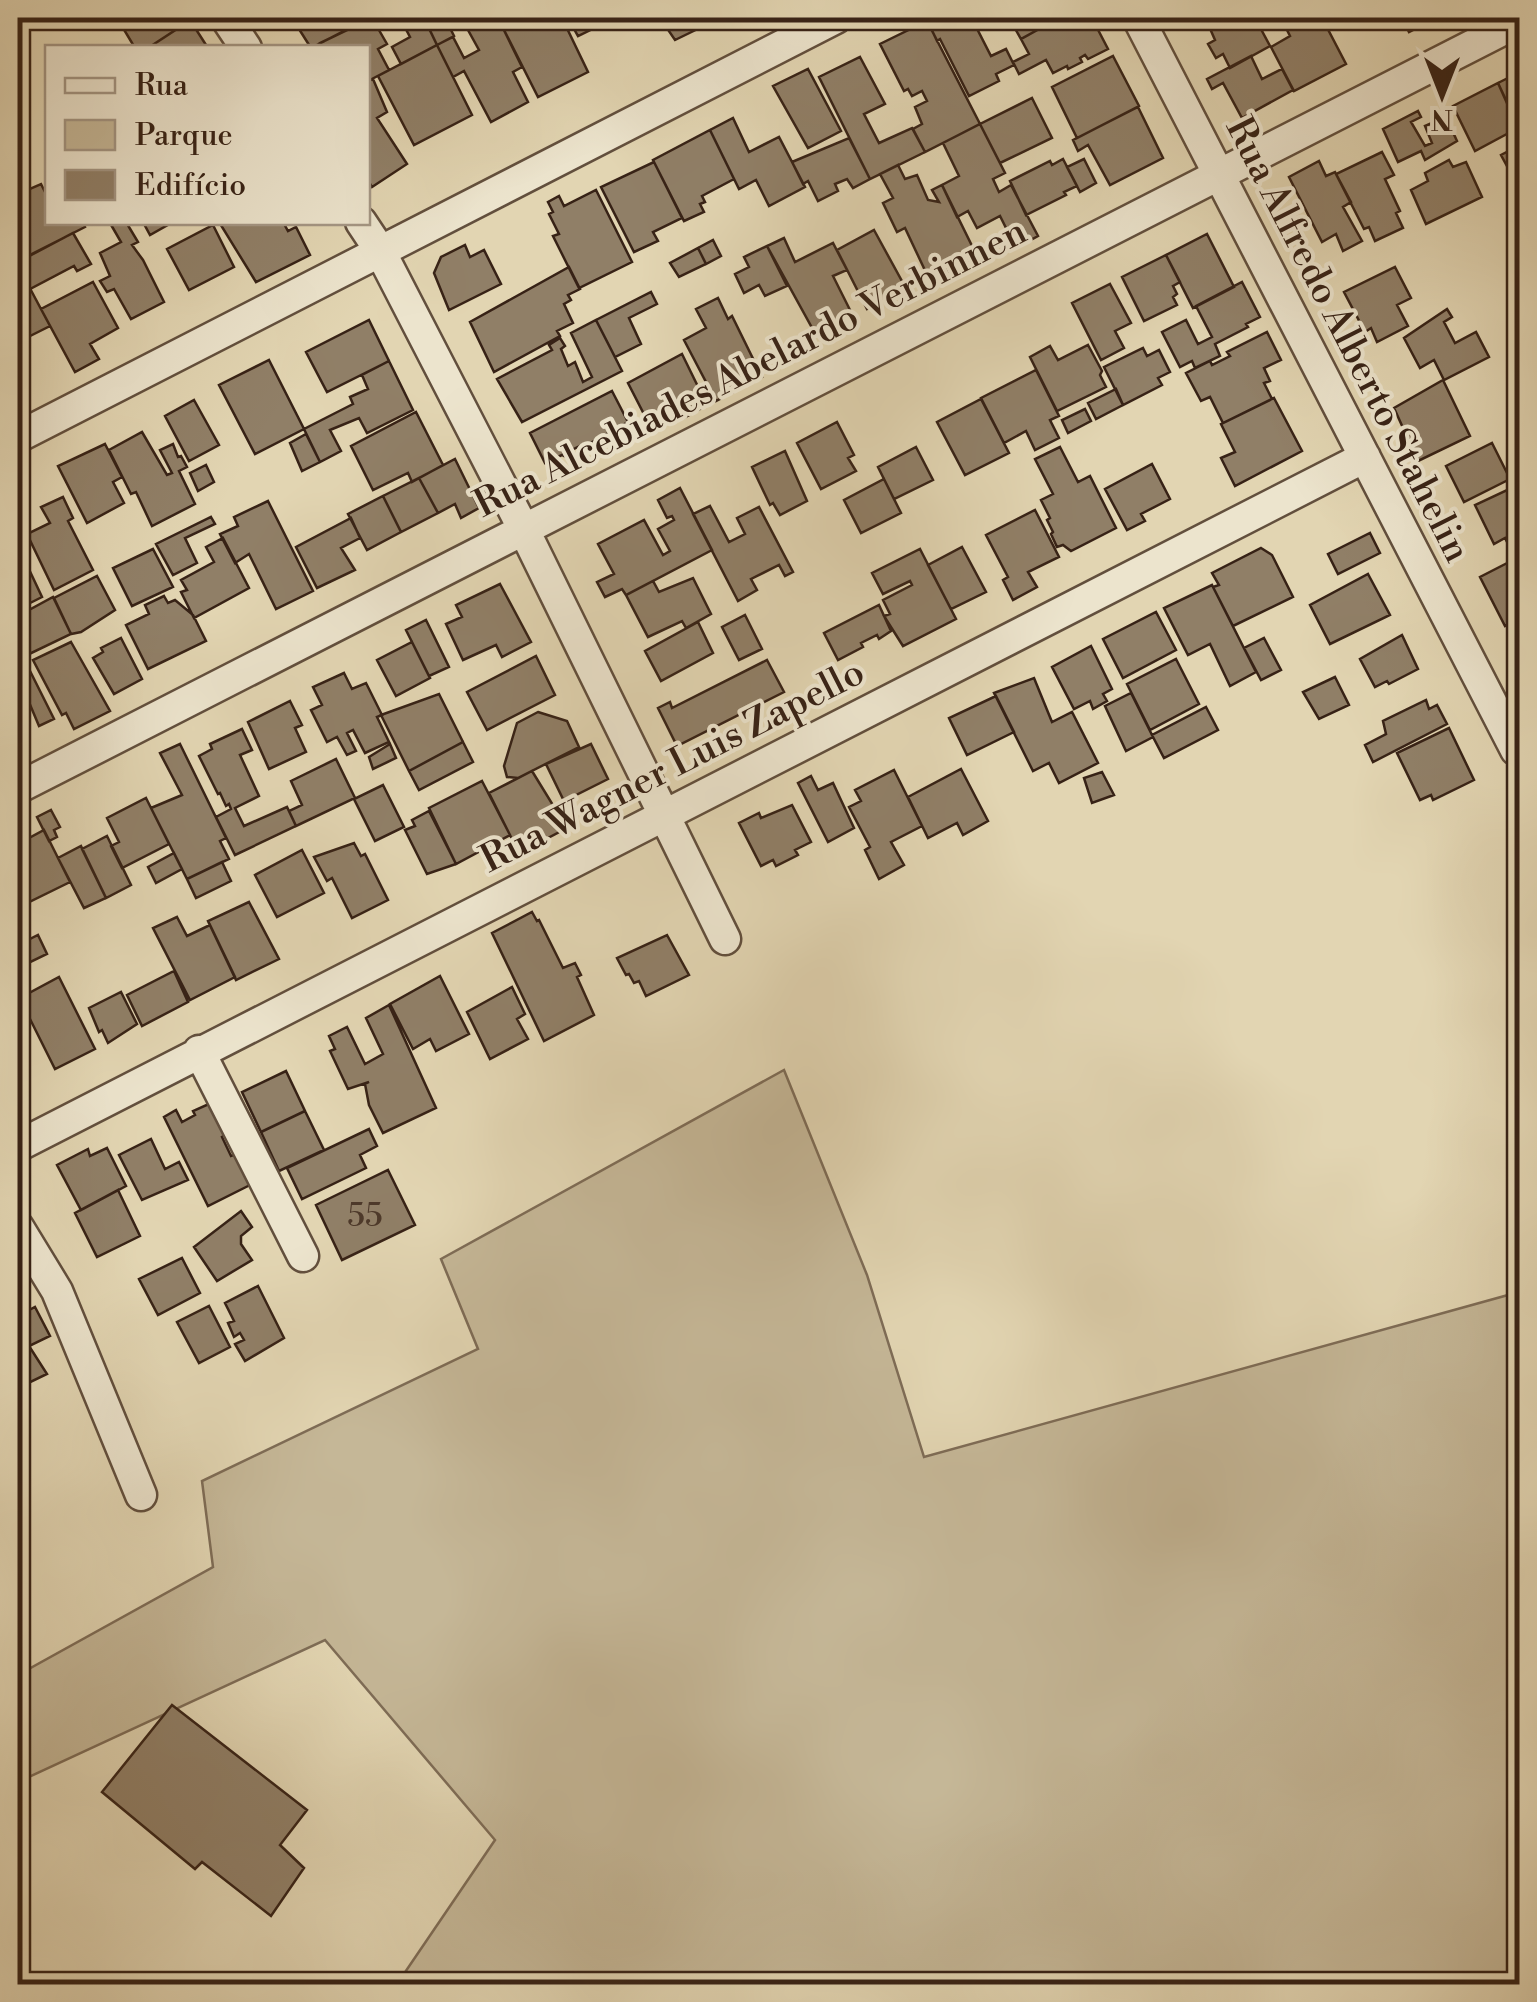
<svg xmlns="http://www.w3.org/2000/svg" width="1537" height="2002" font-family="'Libre Bodoni',serif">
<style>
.green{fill:#c5b797;stroke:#7e6c56;stroke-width:2.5}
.building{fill:#907f67;stroke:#372216;stroke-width:2.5}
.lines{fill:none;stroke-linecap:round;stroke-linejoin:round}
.minor-casing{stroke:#624f3d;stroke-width:35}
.minor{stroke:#ece4cd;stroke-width:30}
.labels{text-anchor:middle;stroke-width:8;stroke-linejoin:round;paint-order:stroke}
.number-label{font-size:32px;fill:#4d392a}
.street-label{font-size:38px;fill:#372216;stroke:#ece4cd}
</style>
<rect width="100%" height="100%" fill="#e2d5b2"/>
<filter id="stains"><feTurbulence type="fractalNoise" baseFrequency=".002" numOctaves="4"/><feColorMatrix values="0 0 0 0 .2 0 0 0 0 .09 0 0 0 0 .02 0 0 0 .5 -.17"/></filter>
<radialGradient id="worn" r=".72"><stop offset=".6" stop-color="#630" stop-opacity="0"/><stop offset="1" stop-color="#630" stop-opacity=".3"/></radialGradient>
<!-- green -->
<path class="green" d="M784 1070 867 1275 924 1457 1519 1292V1984H397L495 1840 325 1640 18 1782V1675L213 1567 202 1481 478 1349 441 1259Z"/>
<!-- building -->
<path class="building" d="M117 18H179L183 25 148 48H135Z
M292 18H356L359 23 311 48Z
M372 18 387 44 378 49 389 70 368 81V48H323L320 43Z
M400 18H424L437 45 401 64 392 47 410 37Z
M424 18H445L454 36 437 45Z
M491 18H498L522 67 513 72 528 102 491 122 464 71 453 77 437 45 453 37 464 58 479 50 468 30Z
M498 18H520L524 25 539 18H562L588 72 538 97Z
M568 18H615L578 36Z
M660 18H710L712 22 675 40Z
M944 18H950L955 27 972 19 991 56 1006 49 1014 65 996 74 999 81 969 96 940 39 937 41 929 24Z
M1009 18H1059L1021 39Z
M1059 18H1097L1095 24 1108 49 1088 59 1085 55 1080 58 1082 62 1068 69 1067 66 1053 73 1046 60 1019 74 1013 62 1029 54 1021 39Z
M1197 18H1255L1270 46 1230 68 1223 54 1216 58 1208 44 1215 40 1208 24 1202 27Z
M1281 18H1322L1346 64 1294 91 1271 47 1290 36Z
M1402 18H1437L1409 32Z
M190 20 208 48H148L183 25Z
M927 21 980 124 925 152 913 129 922 124 915 107 927 101 922 91 912 96 908 89 904 91 880 44Z
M437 45 472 115 414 145 378 76Z
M1113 56 1139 106 1077 138 1052 87Z
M1251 56 1262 79 1282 69 1293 90 1242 118 1223 83 1212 89 1207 79Z
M860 57 885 104 864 114 879 143 912 128 925 152 870 179 819 77Z
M808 69 841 131 808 148 773 86Z
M1520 72V114L1514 117 1498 83Z
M373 79 387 112 377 118 407 164 372 187 368 180V81Z
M1498 83 1518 128 1475 151 1453 106Z
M1032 98 1052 138 1000 163 980 124Z
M1138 107 1163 158 1110 185 1088 145 1078 151 1073 140Z
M1418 111 1421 117 1411 122 1425 146 1432 143 1425 126 1446 117 1457 141 1425 160 1421 151 1398 162 1383 129Z
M733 118 749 152 779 137 805 187 769 206 756 180 739 189 710 130Z
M980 124 1005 173 993 179 999 192 1011 185 1038 236 1016 248 1000 216 977 228 968 211 957 217 942 185 959 176 943 143Z
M710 130 734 179 702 196 705 202 700 204 704 212 684 221 653 160Z
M849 138 870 179 853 188 847 179 835 184 838 191 818 201 808 181 803 184 792 162Z
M1520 145V176L1514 179 1501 155Z
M1382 152 1394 175 1385 179 1400 211 1396 213 1403 228 1375 241 1369 227 1364 229 1336 174Z
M1063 159 1077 186 1064 192 1066 195 1026 215 1010 181 1050 161 1052 165Z
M1084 159 1096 183 1080 192 1067 167Z
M1449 160 1453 167 1466 162 1482 197 1426 224 1411 190 1428 181 1425 173Z
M1319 161 1326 176 1335 172 1351 202 1343 207 1362 241 1343 251 1336 234 1322 242 1289 177Z
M654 162 682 218 653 232 658 241 634 252 601 187Z
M898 165 905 179 917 175 928 200 939 202 932 190 942 185 977 256 930 281 905 228 897 232 883 203 893 198 880 174Z
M41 184 48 198V222H83L85 227 20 260 18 194Z
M596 190 632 262 579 288 553 236 559 234 549 214 553 212 548 202 559 196 564 206Z
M126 222 138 242 132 245 143 260 164 302 131 319 114 289 107 292 100 281 110 276 100 253 121 242 110 223Z
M143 222H173L150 235Z
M219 222H283L288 231 296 227 310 255 256 282Z
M213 225 234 267 189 290 167 249Z
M874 230 903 283 888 291 886 299 867 309 837 250Z
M73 233 91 264 77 271 74 266 30 289 18 262Z
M1207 234 1234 287 1193 308 1166 255Z
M784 238 795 262 833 243 847 270 833 276 852 314 816 335 767 246Z
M713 240 721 256 706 264 698 248Z
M465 245 470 257 484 250 501 284 449 310 434 273 441 257Z
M767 246 787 286 765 296 759 285 744 293 735 274 749 267 744 257Z
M698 248 706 264 679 277 670 263Z
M1166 255 1180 282 1173 286 1177 294 1173 297 1177 305 1144 321 1122 277Z
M569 267 580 289 568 295 571 300 564 304 573 323 557 331 560 336 494 372 470 322Z
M1395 267 1411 298 1397 305 1408 326 1377 342 1371 328 1365 332 1344 292Z
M25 279 50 326 18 342V282Z
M93 282 118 328 90 344 99 359 75 372 41 309Z
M1242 282 1260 317 1246 324 1248 327 1215 344 1220 356 1195 368 1192 361 1180 367 1162 332 1186 320 1198 344 1212 337 1196 306Z
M1110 284 1131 323 1115 331 1124 348 1101 360 1072 303Z
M651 292 657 304 629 318 641 344 615 357 596 320Z
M718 298 728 319 732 316 762 377 716 401 684 340 706 328 696 309Z
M1447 309 1452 317 1444 322 1455 343 1476 332 1489 357 1444 380 1434 360 1420 368 1404 338Z
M369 320 389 361 327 392 306 352Z
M596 320 622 371 522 422 497 379 552 350 549 345 560 338 565 346 561 349 568 366 575 362 583 382 592 377 571 333Z
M1267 332 1281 360 1264 368 1270 381 1264 383 1272 399 1223 423 1210 397 1201 401 1186 373 1210 361 1212 365 1230 356 1227 352Z
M1088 345 1102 371 1100 375 1106 387 1057 411 1030 357 1050 346 1058 360Z
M1143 348 1147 356 1159 350 1170 372 1158 378 1162 385 1123 405 1104 367Z
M682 354 707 405 684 418 678 404 647 420 628 383Z
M269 360 304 429 255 454 219 385Z
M389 361 413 410 367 433 359 418 330 430 341 451 320 462 304 429 353 404 350 397 368 389 362 375Z
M1036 370 1059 416 1050 420 1059 438 1035 450 1026 431 1004 443 981 398Z
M1443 380 1470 436 1418 461 1394 408Z
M1116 389 1123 405 1096 419 1088 403Z
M612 391 628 422 585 446 584 444 566 453 564 457V454L545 463 530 433Z
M1274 398 1302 451 1235 486 1221 458 1235 452 1221 424Z
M981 399 1009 453 965 475 937 422Z
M194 400 219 445 189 461 165 416Z
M1085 409 1091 421 1068 433 1062 420Z
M416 412 443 465 412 482 408 473 373 490 351 446Z
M837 422 854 455 848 458 856 471 821 489 797 443Z
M142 432 167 475 172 473 160 450 173 444 178 457 181 456 187 467 179 471 195 504 152 526 136 492 131 494 109 450Z
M306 434 320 462 302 471 290 443Z
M1492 443 1510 479 1464 502 1446 466Z
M105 444 122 477 113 482 124 503 87 523 58 466Z
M916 447 933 480 894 499 878 467Z
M1060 447 1078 482 1090 476 1116 528 1071 551 1063 545 1057 547 1051 534 1053 532 1047 520 1050 518 1041 500 1053 494 1035 459Z
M785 451 807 501 780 515 773 503 770 505 752 467Z
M455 459 479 508 461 518 455 504 438 513 419 478Z
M1152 464 1170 499 1141 514 1145 521 1127 530 1105 489Z
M206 465 214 482 198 491 190 473Z
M419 478 438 513 401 532 383 496Z
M884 479 901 513 861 533 844 500Z
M1520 484V551L1513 554 1505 538 1494 544 1475 505Z
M680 488 712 550 626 595 622 589 605 597 597 582 614 574 598 544 644 520 663 555 670 551 658 529 674 520 672 516 667 518 658 500Z
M383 496 401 532 367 550 348 514Z
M63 497 73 518 68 521 93 570 54 590 27 534 50 523 41 507Z
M268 501 313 591 276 609 249 554 235 563 220 534 238 526 234 517Z
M710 506 729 542 745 534 737 518 759 507 793 572 785 576 779 565 751 579 757 590 738 601 693 514Z
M1035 510 1059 557 1028 572 1037 587 1013 600 1003 580 1008 577 986 535Z
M211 517 215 524 185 538 197 563 173 575 156 544Z
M351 518 360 538 341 548 355 570 317 588 296 547Z
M1370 533 1380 553 1338 574 1328 554Z
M223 538 249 588 194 618 181 592 187 590 181 580 214 562 206 547Z
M18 546 42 597 18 609Z
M962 547 986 592 951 609 928 565Z
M1261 548 1272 555 1293 597 1233 626 1213 587 1219 585 1212 573Z
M153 549 173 587 132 606 113 568Z
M920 549 956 619 903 646 884 616 890 614 883 600 912 585 910 581 883 594 872 573Z
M1519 557 1520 618 1505 626 1480 577Z
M1368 574 1390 615 1330 644 1310 605Z
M97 576 115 610 81 632 71 634 54 598Z
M693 578 711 614 686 628 682 621 648 637 626 595 653 581 659 592Z
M500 584 531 642 502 657 496 645 463 660 446 624 462 617 456 605Z
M1212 585 1256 672 1230 686 1210 644 1188 655 1164 608Z
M164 596 168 603 175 600 193 615 206 641 148 669 126 625 149 614 145 605Z
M53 597 71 634 23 657 18 647V616Z
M879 605 891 631 879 639 877 635 861 643 863 647 838 660 824 633Z
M1156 612 1176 650 1123 678 1103 639Z
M745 615 762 649 739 660 722 627Z
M426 620 449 667 429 676 406 630Z
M698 622 713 653 661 681 645 651Z
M1402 635 1418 669 1389 684 1387 681 1375 687 1360 659Z
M121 638 142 679 114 694 93 658 103 652 101 648Z
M1264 638 1281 670 1261 680 1244 648Z
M71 642 110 711 74 729 66 713 62 715 33 660Z
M412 642 430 678 396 696 377 660Z
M1091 646 1112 689 1103 694 1107 701 1093 709 1090 701 1074 709 1052 667Z
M18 647 54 719 39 726 18 676Z
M536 656 555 695 487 730 467 692Z
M1176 659 1199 704 1150 730 1127 684Z
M767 660 784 692 677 746 658 708 670 702 672 708Z
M344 673 352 689 366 683 382 715 377 717 389 742 365 753 353 730 347 733 356 751 347 755 337 737 327 742 311 710 322 705 313 687Z
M1335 677 1349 705 1319 719 1303 692Z
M1034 678 1052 722 1072 712 1098 763 1059 783 1049 763 1033 771 994 693Z
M1131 693 1153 737 1126 751 1105 706Z
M439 694 463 742 409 771 381 715Z
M996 696 1014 732 967 755 949 718Z
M1426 700 1429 709 1437 705 1447 724 1373 762 1365 745 1386 734 1383 721Z
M290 701 302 725 295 728 306 752 269 769 248 722Z
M1206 707 1218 730 1164 758 1152 735Z
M538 712 567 721 579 747 518 778 507 777 504 766 517 723Z
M1449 728 1474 780 1433 800 1431 795 1420 800 1397 753Z
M242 729 252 750 240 755 259 796 235 808 244 826 287 807 296 826 235 855 216 817 231 809 229 804 226 806 220 793 218 794 199 756 212 749 210 744Z
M463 742 473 762 419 790 409 771Z
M180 744 226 838 220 841 229 859 187 879 151 808 182 795 160 753Z
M390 744 396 758 373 769 369 757Z
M591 744 608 779 564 801 546 764Z
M336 759 355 798 296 826 289 811 302 805 291 781Z
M961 769 988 821 963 835 957 823 928 838 908 797Z
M894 770 922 826 891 842 904 865 879 879 865 850 870 847 849 807 861 801 855 790Z
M532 771 567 828 519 853 489 793Z
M1102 772 1114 795 1092 803 1084 778Z
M811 776 818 790 833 783 854 828 828 842 798 783Z
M482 781 510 835 456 864 429 808Z
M383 785 404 827 375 841 354 799Z
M146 798 169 844 122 868 111 846 119 842 107 818Z
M792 805 811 842 795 850 798 855 776 866 773 860 761 866 739 823 759 813 761 818Z
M51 810 60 827 54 830 57 837 49 841 37 817Z
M429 811 456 864 427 874 405 830 415 826 412 820Z
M44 830 70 882 23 905 18 894V844Z
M107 836 131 885 106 898 82 849Z
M354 843 361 856 365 854 388 900 352 918 332 878 327 881 314 857Z
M81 846 106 898 84 908 58 858Z
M302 850 324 893 277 917 255 875Z
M174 853 182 869 156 883 148 867Z
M222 862 231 881 196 898 187 879Z
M249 902 279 959 236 980 208 921Z
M532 912 537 921 539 920 563 968 575 963 581 975 577 977 594 1015 544 1041 492 933Z
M177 917 187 936 210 925 235 977 190 1000 153 928Z
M38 935 47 954 18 968V945Z
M667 935 689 975 646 996 639 981 634 983 629 974 626 975 617 958Z
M174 971 188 1002 142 1026 127 995Z
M440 976 469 1034 436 1051 430 1039 413 1049 390 1004Z
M59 977 95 1049 55 1069 30 1019 24 1023 18 1010V999Z
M512 987 525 1014 517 1019 528 1039 490 1059 467 1012Z
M121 992 137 1024 108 1043 102 1030 99 1032 89 1008Z
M389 1005 436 1108 383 1133 369 1105 365 1084 369 1082 348 1089 330 1051 335 1049 329 1036 347 1027 365 1064 383 1054 366 1018Z
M286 1071 305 1111 261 1132 242 1092Z
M220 1099 234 1129 222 1137 231 1156 236 1154 250 1185 208 1206 164 1117 176 1110 182 1122 195 1115 193 1111Z
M305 1111 324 1150 279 1171 261 1132Z
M369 1129 377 1146 360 1155 366 1168 302 1199 287 1168Z
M151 1139 165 1169 179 1162 188 1180 142 1200 119 1155Z
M107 1148 126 1186 81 1210 57 1165 88 1149 90 1156Z
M388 1170 415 1225 342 1260 316 1205Z
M118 1190 140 1236 97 1257 75 1213Z
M241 1211 252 1227 241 1236V1244L252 1260 217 1281 194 1247Z
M182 1258 200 1293 158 1315 139 1279Z
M258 1286 284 1338 245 1361 235 1344 244 1340 240 1333 234 1337 228 1323 234 1321 225 1303Z
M209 1306 230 1347 199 1363 177 1322Z
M35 1307 50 1336 29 1346 47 1374 18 1388V1316Z
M18 1430 28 1450 18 1460Z
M172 1705 307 1810 280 1845 304 1868 271 1916 202 1862 195 1869 102 1792Z"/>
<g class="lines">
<!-- minor casing -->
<g class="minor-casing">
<path id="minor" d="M226 18 246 48
M1138 18 1516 750
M361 222 379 249 523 528 725 939
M18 437 836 18
M18 788 1520 21
M199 1051 303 1256
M18 1146 1365 457
M18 1227 57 1291 141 1495"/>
</g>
<!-- minor -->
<use href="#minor" class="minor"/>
</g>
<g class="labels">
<!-- number labels -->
<g class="number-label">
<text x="365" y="1226">55</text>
</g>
<!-- street labels -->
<g class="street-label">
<text transform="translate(1349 339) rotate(63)" y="13">Rua Alfredo Alberto Stahelin</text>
<text transform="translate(750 367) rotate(-27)" y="13">Rua Alcebiades Abelardo Verbinnen</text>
<text transform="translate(672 765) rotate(-27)" y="13">Rua Wagner Luis Zapello</text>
</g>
</g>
<!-- margin -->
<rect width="1537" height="2002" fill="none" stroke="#e2d5b2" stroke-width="60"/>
<rect x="20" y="20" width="1497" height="1962" fill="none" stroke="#372216" stroke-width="5"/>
<rect x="30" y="30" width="1477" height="1942" fill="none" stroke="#372216" stroke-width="2.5"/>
<!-- legend -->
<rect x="45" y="45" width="325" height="180" fill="#ece4cd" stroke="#a49684" stroke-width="2.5"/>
<rect x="65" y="78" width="50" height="15" fill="#ece4cd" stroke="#a49684" stroke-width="2.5"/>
<text x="135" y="95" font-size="30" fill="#372216">Rua</text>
<rect x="65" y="120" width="50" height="30" fill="#c5b797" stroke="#a49684" stroke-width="2.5"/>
<text x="135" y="145" font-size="30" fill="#372216">Parque</text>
<rect x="65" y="170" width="50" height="30" fill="#907f67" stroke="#a49684" stroke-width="2.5"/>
<text x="135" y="195" font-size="30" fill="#372216">Edifício</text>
<!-- north arrow -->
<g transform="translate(1442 95) rotate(180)" stroke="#ece4cd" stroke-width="8" paint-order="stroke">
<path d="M0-8L18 38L0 25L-18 38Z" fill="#372216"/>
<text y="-15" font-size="28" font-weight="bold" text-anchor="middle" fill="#372216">N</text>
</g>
<rect width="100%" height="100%" filter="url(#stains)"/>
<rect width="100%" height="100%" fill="url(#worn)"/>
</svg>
